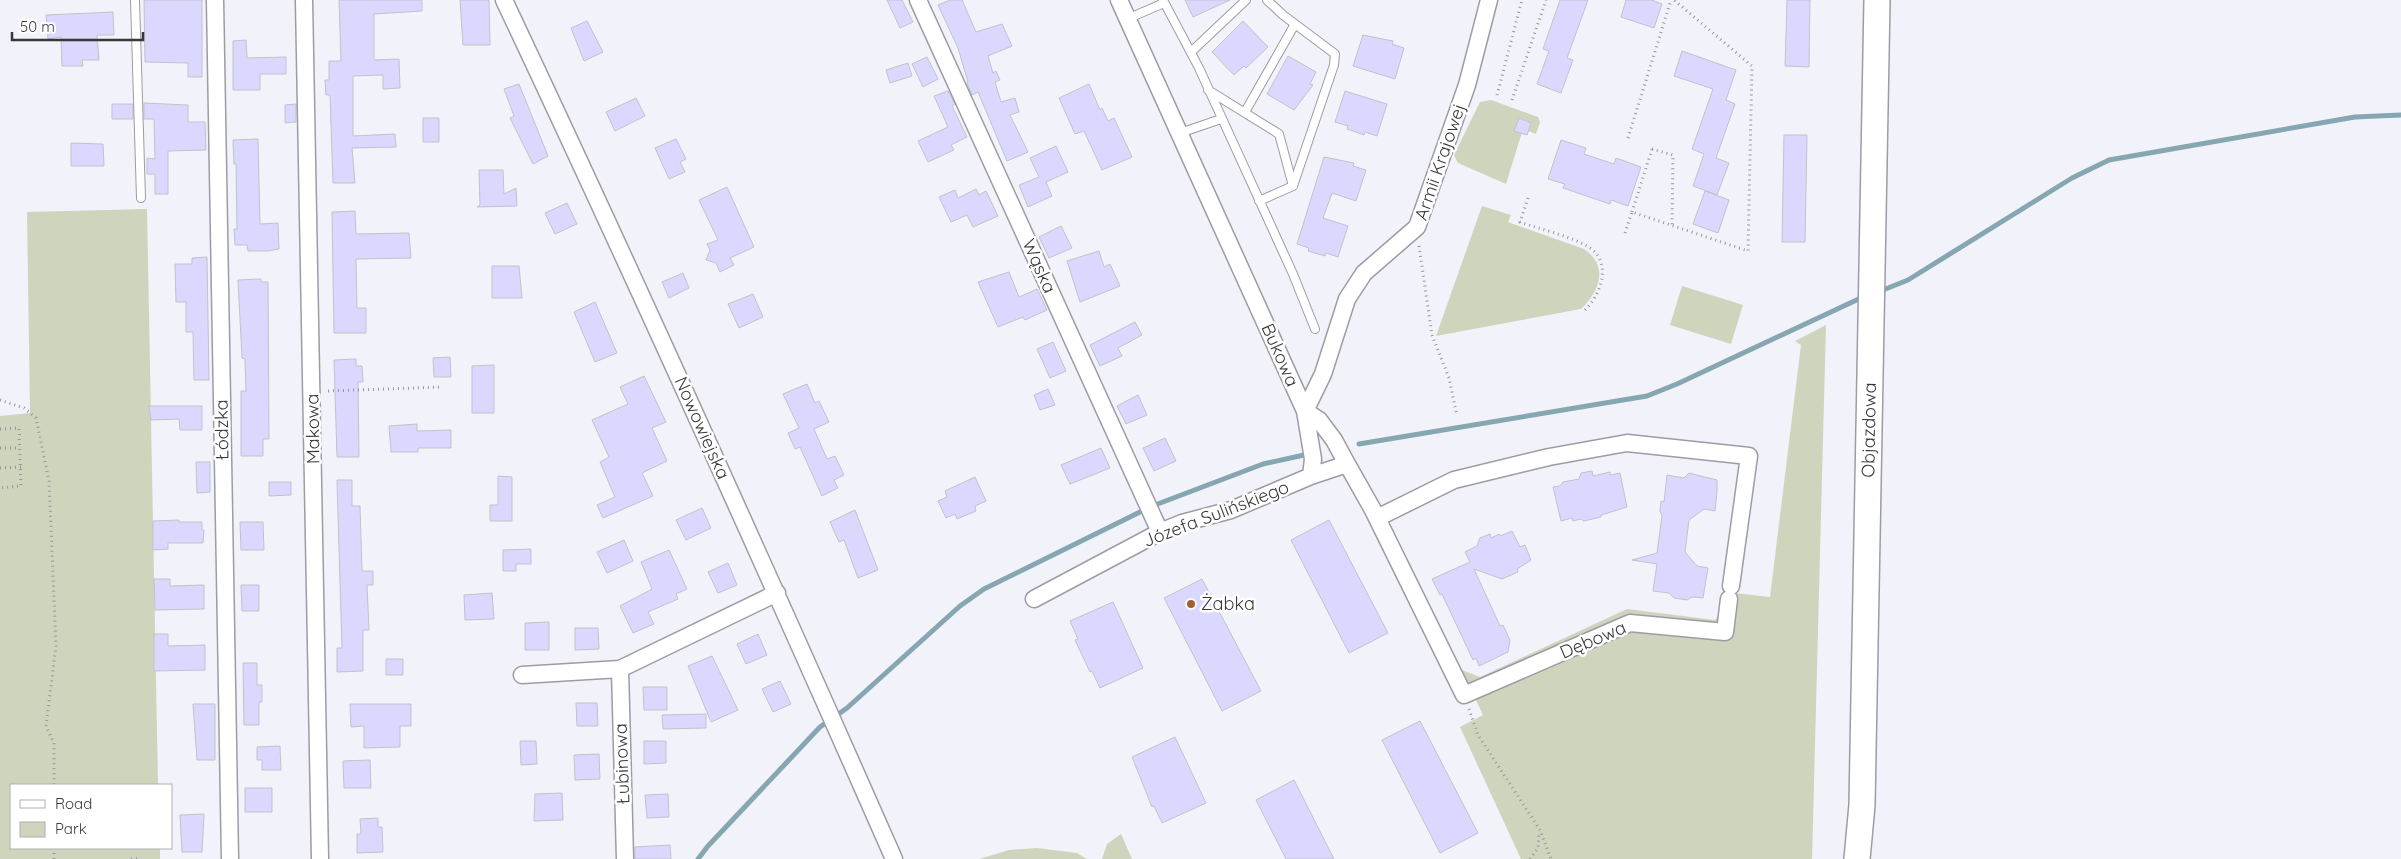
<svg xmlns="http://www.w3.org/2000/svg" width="2401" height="859" font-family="Quicksand,sans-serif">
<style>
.green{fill:#cfd4bc}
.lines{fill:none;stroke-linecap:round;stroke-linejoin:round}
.stream{stroke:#86a7b1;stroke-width:5}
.building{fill:#dad8fe;stroke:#c2c2ca}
.service-casing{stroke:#9d9ca4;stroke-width:10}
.minor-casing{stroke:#9d9ca4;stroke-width:19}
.primary-casing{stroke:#9d9ca4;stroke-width:28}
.path{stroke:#96969c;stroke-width:3;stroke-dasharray:1 4;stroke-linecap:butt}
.service{stroke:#fff;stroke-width:8}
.minor{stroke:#fff;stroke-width:16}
.primary{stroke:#fff;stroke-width:25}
.poi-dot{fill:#a45f32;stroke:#fff;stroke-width:2}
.labels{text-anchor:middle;stroke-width:5;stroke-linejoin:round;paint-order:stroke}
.street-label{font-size:18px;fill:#38383b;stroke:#fff}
.poi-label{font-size:18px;fill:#38383b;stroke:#fff;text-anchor:start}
</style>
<rect width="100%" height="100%" fill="#f2f2fa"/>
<!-- green -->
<path class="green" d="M1491 100 1538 117 1540 122 1536 134 1523 129 1506 184 1458 163 1454 155 1480 102Z
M1482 206 1511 215 1508 222 1584 249C1609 266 1600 291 1581 309L1436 336Z
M147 209 158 785H11V848H160V859H0V416L30 413 27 212Z
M1682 286 1743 305 1731 344 1670 325Z
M1826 325 1812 859H1521L1460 727 1483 715 1462 670 1480 677 1627 609 1715 620 1723 610 1725 592 1770 597 1801 345 1795 341Z
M1121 834 1132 859H1102L1107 844Z
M1037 848 1077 853 1087 859H979L1009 850Z"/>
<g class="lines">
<!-- stream -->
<path class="stream" d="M1878 292 1908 280 2072 178 2109 160 2355 117 2401 115
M1359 444 1647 396 1677 384 1863 297
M1155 505 1263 464 1304 455
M698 859 708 846 820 727 847 708 960 606 984 589 1142 511"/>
</g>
<!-- building -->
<path class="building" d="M144 0H202V77H188V63L145 62Z
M339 0H422V11L374 14V60L399 59 400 88 383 89V75L353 76V136L395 134 396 147 352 148 355 183H333L330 95H326L325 80H329V61H341Z
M460 0H489L490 45H463Z
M887 0H902L913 22 900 28Z
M950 0H962L976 32 1002 24 1012 46 988 56 993 73 996 71 1000 80 995 82 1001 102 1015 98 1019 112 1010 115 1028 152 1007 161 978 92 972 95 967 83 968 82 958 48 938 5Z
M1185 0H1230L1193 17Z
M1560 0H1588L1567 58 1573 60 1561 93 1537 84 1549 51 1543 49Z
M1626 0H1652L1662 4 1654 28 1621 17Z
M1787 0H1810L1809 67 1785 66Z
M113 12 114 35H97L99 60H82L83 66H62L61 37 48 39 46 15Z
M587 21 603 52 584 61 571 28Z
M1243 21 1268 47 1246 68 1244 66 1234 75 1212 52Z
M1363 35 1393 41 1392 44 1404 48 1395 79 1353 66Z
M246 40 247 58 286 57V74H260V90H233V41Z
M1682 51 1736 70 1726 100 1735 104 1716 158 1729 163 1717 195 1693 186 1704 154 1692 149 1713 89 1674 76Z
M1288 56 1316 72 1310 84 1313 85 1294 110 1267 94Z
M927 57 938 79 923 87 912 64Z
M908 63 912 76 890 83 886 70Z
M519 84 548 156 533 164 510 118 514 116 504 89Z
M1089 84 1100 110 1102 108 1108 121 1114 118 1132 157 1102 170 1084 131 1075 134 1059 98Z
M948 91 955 104 952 106 967 137 951 145 954 150 928 162 918 141 948 127 934 96Z
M1345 91 1387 104 1377 136 1365 132 1364 135 1347 129 1348 126 1335 122Z
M636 98 645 116 615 131 606 112Z
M144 103 188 105V122H205L206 150 168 151V194H155V174H147V158L155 159 154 119H144Z
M112 104H133V119H112Z
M296 104V122L285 123V105Z
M423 118H439V142H423Z
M1519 118 1531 123 1527 135 1514 131Z
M1784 135H1807L1805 242H1782Z
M258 139 260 224 278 223 279 249 268 251H248L247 245H235L234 229H237L236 164H234L233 140Z
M676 139 686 159 680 162 685 172 669 179 655 148Z
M1561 140 1586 148 1584 154 1614 164 1616 158 1641 167 1628 206 1611 200 1610 204 1563 188 1565 184 1548 179Z
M71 143 103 144 104 166H71Z
M1056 146 1068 172 1046 182 1052 196 1028 207 1019 185 1039 177 1030 158Z
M1324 157 1354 163 1353 166 1366 170 1356 201 1332 193 1323 218 1348 226 1338 257 1326 253 1325 256 1308 251 1309 248 1297 244Z
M479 170H503L504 194 516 188 517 206 477 207 480 205Z
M727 187 754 247 730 258 734 265 720 272 716 263 706 260 710 250 707 244 718 240 699 200Z
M976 189 979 195 986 191 998 216 973 227 967 215 951 222 939 197 955 190 958 198Z
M1705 191 1729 200 1718 233 1693 224Z
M567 203 577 224 555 234 545 213Z
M355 211 356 234 409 233 411 258 356 259 357 308H366V333H334L332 212Z
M1061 226 1072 248 1049 258 1039 237Z
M1099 251 1104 267 1110 264 1120 286 1080 302 1067 261Z
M207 257 209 380H194L193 332H186V302H176L175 264H192V258Z
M492 266H519L522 298H492Z
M1009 272 1019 297 1037 289 1047 310 1025 320 1023 317 998 327 978 282Z
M683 273 689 288 669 298 662 282Z
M261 279V282H268L269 439H263V456H241V391H246L245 359 242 358 238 280Z
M753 294 763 317 739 328 728 304Z
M595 302 617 353 595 362 574 312Z
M1135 322 1142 335 1118 348 1122 356 1100 366 1090 345Z
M1053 342 1066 371 1050 378 1037 349Z
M450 357 451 377H434L433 358Z
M356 359V366H362L363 382H358L359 457H337L334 360Z
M494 365V413H472V366Z
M644 376 666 422 652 428 667 461 642 473 653 496 603 518 597 505 615 497 600 462 609 457 592 420 628 404 620 387Z
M807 384 815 403 819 401 829 422 814 429 827 459 835 456 844 475 834 480 838 488 822 496 800 447 795 449 788 433 799 428 783 394Z
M1048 389 1055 405 1040 410 1034 395Z
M1138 395 1147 415 1126 424 1117 406Z
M149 406H202V430H180L179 419 151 420Z
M417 424V431L451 430V448H418V452H391L389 426Z
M1165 438 1176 461 1154 471 1143 448Z
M1101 448 1110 468 1070 484 1061 465Z
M196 462H210V492L197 493Z
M1592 471 1593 476 1610 472V475L1620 473 1627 507 1601 515V517L1584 521 1581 519 1573 521 1572 518 1561 521 1553 487 1560 486 1563 482 1579 479 1581 473Z
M1689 473 1717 480V492L1715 511 1704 509 1689 520 1685 552 1697 566 1708 568 1703 598 1692 597 1687 600 1674 598 1669 593 1653 591 1657 564 1632 560 1657 553 1662 516 1660 511 1661 501 1664 502 1667 475 1684 478Z
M498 476 512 477V521H490V505H498Z
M975 477 986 501 975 506 976 511 957 519 955 514 946 518 938 501 947 497 945 491Z
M337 480H352V506H360L362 571H373V585H367L369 630H363V671L337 672V648H342Z
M269 482H291V495L269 496Z
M702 508 711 528 686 540 676 520Z
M855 510 878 570 858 578 844 540 839 542 830 522Z
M179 520V522H202V530H204L203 543H168V549L153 550V521Z
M1329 520 1388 633 1349 653 1291 540Z
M240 522H263L264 550H241Z
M1512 531 1520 547 1525 545 1531 560 1517 569 1518 572 1502 579 1474 569 1500 626 1503 625 1510 640 1508 652 1479 666 1476 658 1473 660 1442 594 1440 595 1432 579 1470 562 1465 552 1477 546 1480 538 1490 534 1491 538 1499 534 1500 536Z
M624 540 633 561 607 573 597 552Z
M531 549V564H516V571H503V550Z
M669 550 687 589 676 594 678 599 648 612 654 624 633 633 620 606 652 589 641 562Z
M728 563 737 585 718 593 708 572Z
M154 579H170V586L204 585V609L155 610Z
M1202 579 1261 691 1222 711 1164 598Z
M241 585H259V611H242Z
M492 593 494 619 465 620 464 595Z
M1113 602 1143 668 1100 688 1092 671 1090 672 1075 640 1078 639 1070 621Z
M549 622V650H525V623Z
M575 628H598L599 649 575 650Z
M154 634H168V646L205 645V670L154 671Z
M758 634 767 655 746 664 737 644Z
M712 656 738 710 711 722 688 666Z
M386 659H403V675H386Z
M243 663H257V685H262V702H259V725H244Z
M780 681 791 704 773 712 762 689Z
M643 687H667V710H644Z
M576 703H597L598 726H577Z
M193 704H215V760H197Z
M350 704H411V726H400V747L364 748V726L351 727Z
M706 714V728L663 729 662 715Z
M1420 721 1478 833 1440 853 1382 740Z
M1175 737 1206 803 1162 823 1154 806 1152 807 1132 757Z
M520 741H536L537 764 521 765Z
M644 741H666V763L644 764Z
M280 746 281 770H262V760H257V747Z
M599 754 600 779 575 780 574 755Z
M370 760 371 788H344L343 761Z
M1294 780 1334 859H1286L1256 800Z
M245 788H272V812H245Z
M562 793 563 820 534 821 535 794Z
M668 794 669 817 647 818 645 795Z
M204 814 202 852H182L180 815Z
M378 818V827H382L383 852 357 853V834H361L360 819Z
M670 845 671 859H635V847Z"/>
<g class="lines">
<!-- service casing -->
<g class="service-casing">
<path id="service" d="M135 0 141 198
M1163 0 1199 68 1293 274 1315 329
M1127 19 1164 3
M1191 52 1246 0
M1208 90 1279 134 1293 186
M1245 112 1295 24
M1180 133 1221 119
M1259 201 1293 186 1334 65 1335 54 1283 15 1267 0"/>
</g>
<!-- minor casing -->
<g class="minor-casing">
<path id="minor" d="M215 0 230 859
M304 0 320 859
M504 0C638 284 767 571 894 859
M918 0 1160 532
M1119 0 1305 411 1319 420 1334 440 1347 464 1373 510 1464 695 1630 623 1725 632 1729 599
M1311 476 1313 459 1305 411 1323 374 1347 299 1364 273 1417 227 1467 85 1489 0
M1377 518 1454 480 1549 457 1627 443 1749 456 1731 586
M1034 599 1160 532 1182 523 1231 510 1311 476 1347 464
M620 669 625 859
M522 675 620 669 777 593"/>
</g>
<!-- primary casing -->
<g class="primary-casing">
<path id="primary" d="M1857 859 1862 805 1877 0"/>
</g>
<!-- path -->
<path class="path" d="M1497 95 1522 0
M1512 100 1546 0
M1628 138 1671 0
M1652 149 1673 155 1672 226
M1528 198 1520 222C1542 230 1567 235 1587 246 1613 261 1602 293 1585 310L1583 307
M1632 212 1653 146
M1625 233 1632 212 1748 251 1752 66 1674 0
M1419 246 1432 335 1449 378 1457 416
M328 391 442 387
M0 400 24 408 36 418 49 481 56 646 46 726 54 743V785
M0 429 19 428 21 486 0 488
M0 448H20
M0 468 21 467
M1469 709 1478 735 1540 830 1551 859
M54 848V859
M131 859 141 858
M1530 859 1538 848 1539 833"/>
<!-- service -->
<use href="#service" class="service"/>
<!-- minor -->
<use href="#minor" class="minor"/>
<!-- primary -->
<use href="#primary" class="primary"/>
</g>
<!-- markers -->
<circle class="poi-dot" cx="1191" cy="604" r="5"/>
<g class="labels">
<!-- street labels -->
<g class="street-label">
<text transform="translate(1440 162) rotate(-71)" y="6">Armii Krajowej</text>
<text transform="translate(1039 266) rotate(66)" y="6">Wąska</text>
<text transform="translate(1280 355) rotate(66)" y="6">Bukowa</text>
<text transform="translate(702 428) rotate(66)" y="6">Nowowiejska</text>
<text transform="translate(313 429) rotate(-91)" y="6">Makowa</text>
<text transform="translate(222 430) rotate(-91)" y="6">Łódzka</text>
<text transform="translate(1869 430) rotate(-89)" y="6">Objazdowa</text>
<text transform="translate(1216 514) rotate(-21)" y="6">Józefa Sulińskiego</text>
<text transform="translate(1593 640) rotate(-23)" y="6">Dębowa</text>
<text transform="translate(622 764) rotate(-92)" y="6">Łubinowa</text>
</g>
<!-- poi labels -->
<g class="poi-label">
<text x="1201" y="610">Żabka</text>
</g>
</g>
<!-- legend -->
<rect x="10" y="784" width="162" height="65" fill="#ffffff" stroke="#afafb1"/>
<rect x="20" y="800" width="25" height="8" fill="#ffffff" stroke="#afafb1"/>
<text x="55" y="809" font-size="15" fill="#38383b">Road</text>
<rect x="20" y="822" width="25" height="15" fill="#cfd4bc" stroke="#afafb1"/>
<text x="55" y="834" font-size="15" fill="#38383b">Park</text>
<!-- scale -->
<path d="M12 32v8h131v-8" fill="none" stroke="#38383b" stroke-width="2.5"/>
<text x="20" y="32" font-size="15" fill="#38383b" stroke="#ffffff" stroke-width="4" paint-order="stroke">50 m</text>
</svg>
